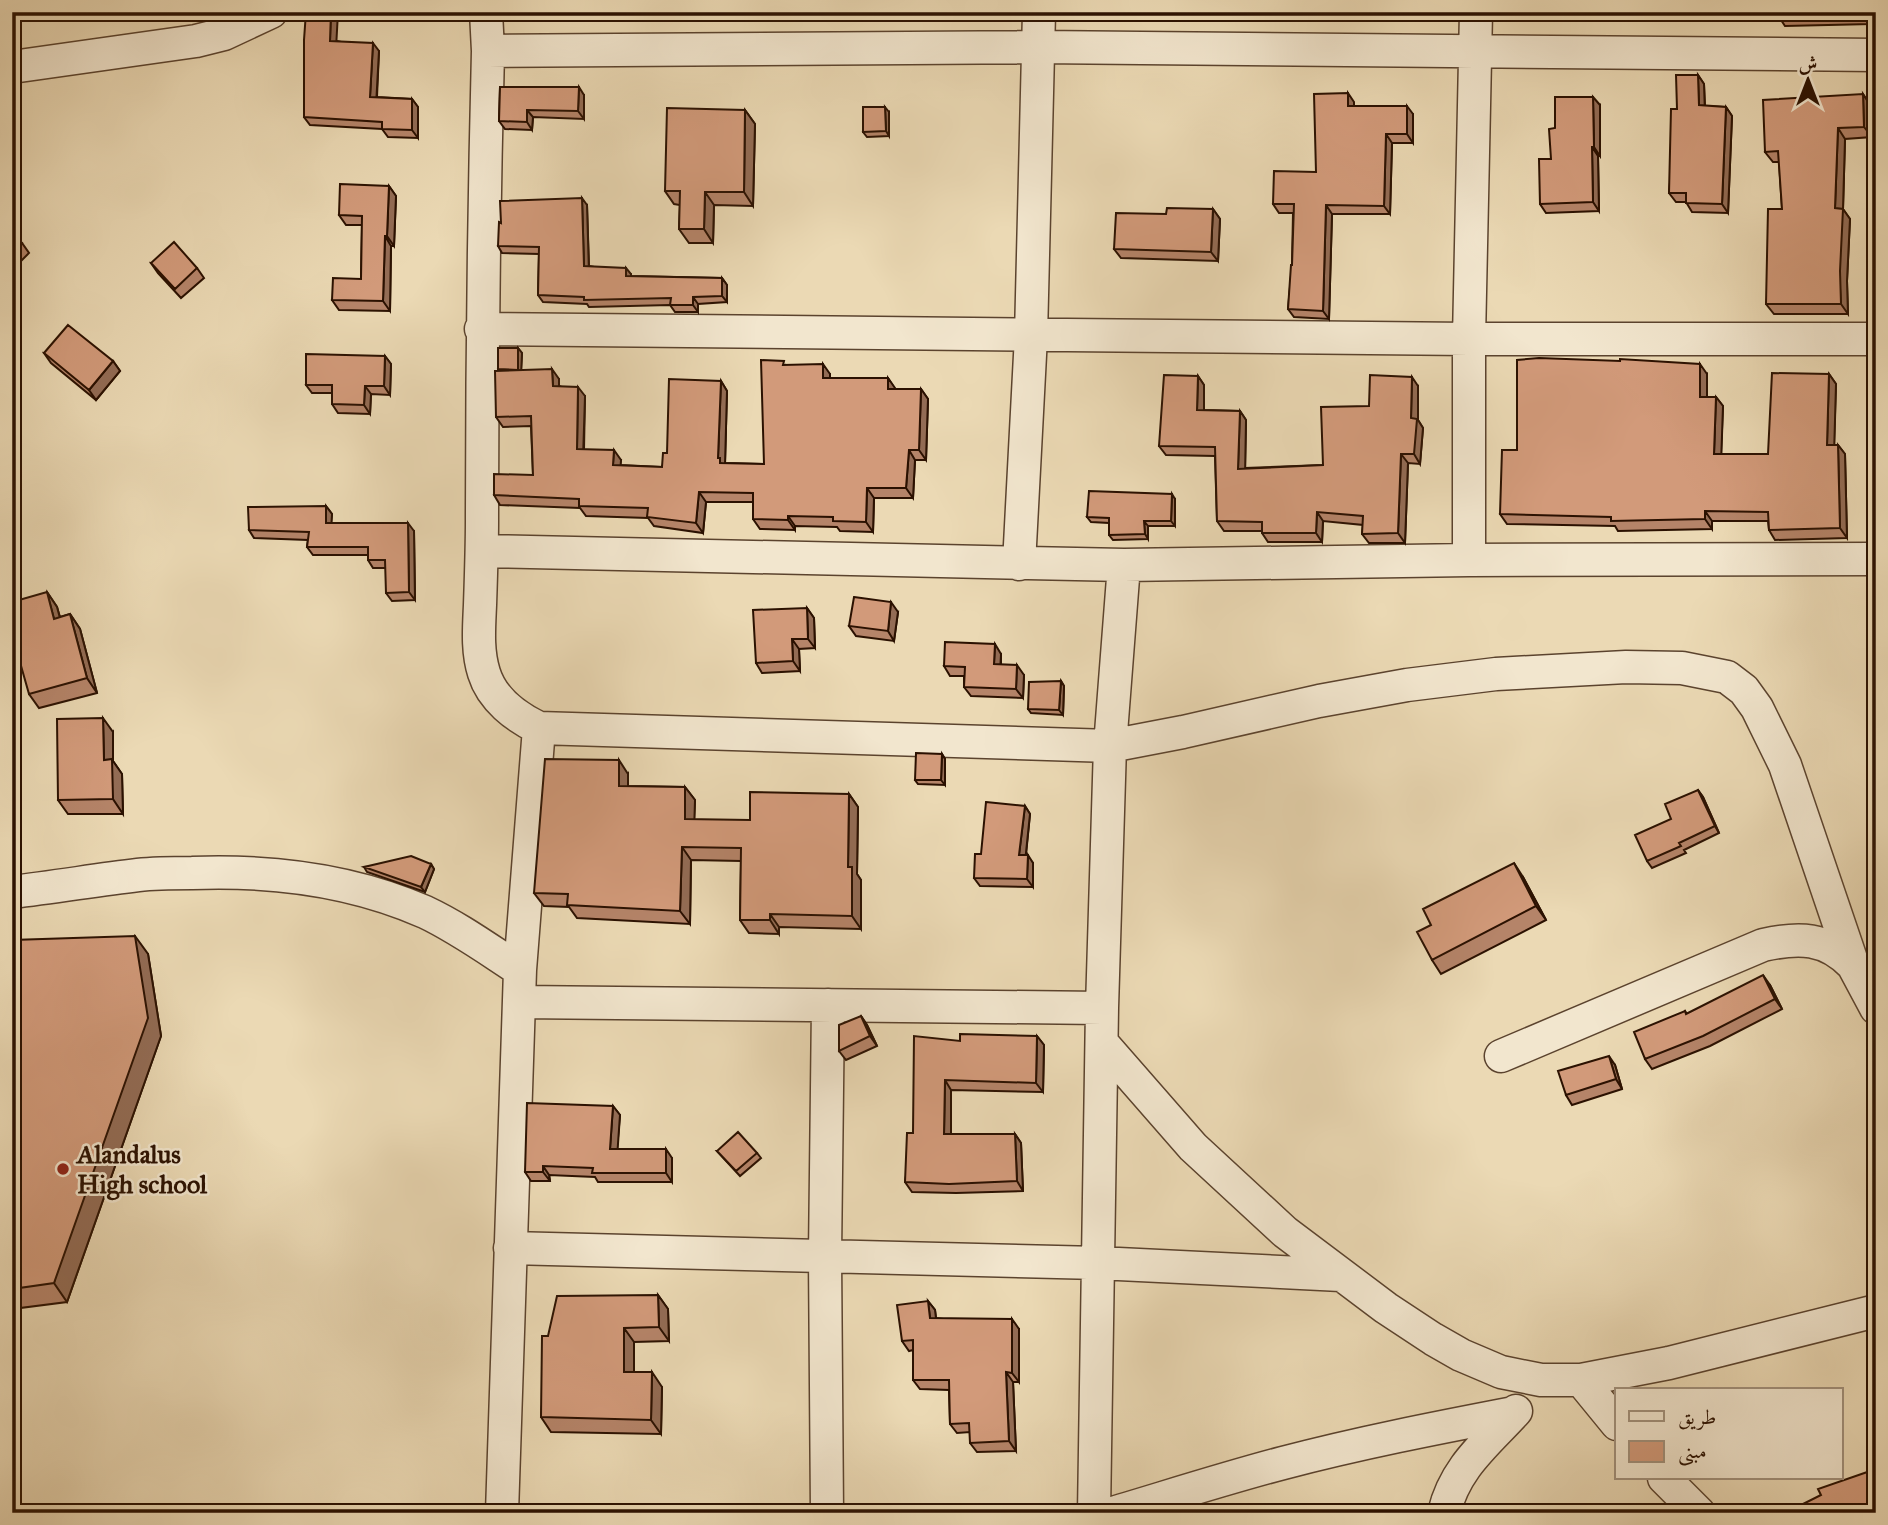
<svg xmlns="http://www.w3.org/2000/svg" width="1888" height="1525" font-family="'IM FELL Great Primer',Amiri,serif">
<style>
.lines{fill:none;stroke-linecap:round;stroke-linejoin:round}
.street-casing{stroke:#5b432e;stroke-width:35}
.street{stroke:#f2e6ce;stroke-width:32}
.wall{fill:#b58469;stroke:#2b1101;stroke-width:2}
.shaded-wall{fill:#936c55;stroke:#2b1101;stroke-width:2}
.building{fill:#d29a7a;stroke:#2b1101;stroke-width:2}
.poi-dot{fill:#8f2418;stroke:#f2e6ce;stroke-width:2.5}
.labels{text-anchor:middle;stroke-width:5;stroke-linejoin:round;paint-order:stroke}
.poi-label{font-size:26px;font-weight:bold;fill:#2b1101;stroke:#f2e6ce;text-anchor:start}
</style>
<rect width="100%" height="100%" fill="#ebd9b4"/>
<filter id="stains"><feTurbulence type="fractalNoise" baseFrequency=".00286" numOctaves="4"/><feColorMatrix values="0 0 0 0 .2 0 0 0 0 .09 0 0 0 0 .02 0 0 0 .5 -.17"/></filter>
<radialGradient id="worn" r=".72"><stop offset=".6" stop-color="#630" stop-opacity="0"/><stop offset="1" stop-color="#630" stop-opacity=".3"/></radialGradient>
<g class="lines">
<!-- street casing -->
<g class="street-casing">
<path id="street" d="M486 12 488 51C484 207 482 363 482 520 482 548 481 576 480 605 479 628 477 651 484 673 492 699 516 717 539 728L1110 746 1183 732 1319 701 1407 685 1496 674 1626 667 1682 668 1727 677 1744 690 1757 708 1785 765 1853 965 1876 1008
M488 51 1038 47 1876 55
M12 67 196 41 224 34 271 12
M481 329 1469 339H1876
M482 551 1124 565 1469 560 1876 559
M1469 560V339L1476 12
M1019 564 1031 336 1039 12
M12 892C55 887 96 880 138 875 156 873 174 873 192 873 272 870 350 879 425 912 459 928 489 950 520 970
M520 1002 1102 1008
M1103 1044 1193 1147 1285 1232 1386 1308 1433 1339 1461 1355 1501 1372 1541 1380H1581L1669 1363 1876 1311
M1501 1056 1763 945C1799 937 1826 937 1853 965
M510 1248 1098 1263 1341 1275
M1581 1380 1617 1424
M1664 1478 1699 1513
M502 1513 520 970 539 728
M827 1513 825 1256 828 1005
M1094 1513 1102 1008 1110 746 1124 565
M1113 1513C1170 1496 1226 1478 1283 1463 1359 1443 1436 1428 1514 1413
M1444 1513C1455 1467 1486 1444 1516 1411"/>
</g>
<!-- street -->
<use href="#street" class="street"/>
</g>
<!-- wall -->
<path class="wall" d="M927 12H968V16L931 18Z
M1777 12H1870L1871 24 1785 26 1777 14Z
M337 41 379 51 377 97 412 99 418 107V138L388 137 382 129 310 125 304 117Z
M1698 75 1704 84 1705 106 1726 107 1732 116 1728 213 1692 212 1686 202H1676L1669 193 1677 109Z
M500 87 584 95V119L533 117 532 130 505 129 499 121Z
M1863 94 1870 105 1872 137 1845 139 1843 209 1850 219 1847 281 1848 314H1774L1766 304 1782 209 1779 162H1773L1765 152Z
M1354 102V106L1413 114V143H1392L1390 214H1332L1329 319 1294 317 1288 309 1292 265 1293 213H1279L1273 204 1316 172Z
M1600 105V156H1598L1599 211 1546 213 1540 204 1551 159 1555 128Z
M745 110 755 124 753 206 714 205 713 243H689L679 229 680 205 674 204 665 191Z
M889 112V136L867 137 863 132Z
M389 186 396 196 394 246H391L390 311 339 310 332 300 361 279 362 225H346L339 215Z
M587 205 589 266 631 274V276L722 278 727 285V302L698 304V312H675L670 305 589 307 587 304 543 302 538 295 539 254 502 253 498 246Z
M1213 209 1220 219 1218 261 1121 258 1114 249 1166 214Z
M12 234 22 243 29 253 12 270Z
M151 263 197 268 204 278 181 298 158 273Z
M518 348 522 353 521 370 559 379V386L585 396 584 450 621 460 620 465 662 467 667 453 721 381 727 391 725 463 764 464 786 365 830 374V378H888L895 389H921L928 399 926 460H915L913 498H874L873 532 840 531 837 527 795 526V530L760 529 753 519V502H706L703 533 654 526 648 518 586 516 580 508 500 505 494 495 533 475 531 426 503 427 496 417 499 371 498 369Z
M44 353 113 361 120 371 96 400 51 363Z
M385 356 391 364 390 395 371 394 370 414 338 413 332 404V393H312L306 385Z
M1707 374V397H1716L1723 406 1721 454H1768L1829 374 1836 384 1834 445H1838L1845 454 1847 538 1775 540 1769 530 1768 521H1712V529L1618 531 1615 526 1507 524 1500 514Z
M1198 376 1204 385V410L1240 411 1246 420 1245 468 1323 465 1369 406 1418 386V420L1423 428 1420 464 1408 463 1405 543H1369L1362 534 1363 525 1323 521 1322 542H1268L1262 533V531H1224L1217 521 1215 456 1166 455 1159 446Z
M1175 499V526H1148V539L1113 540 1109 535V523L1091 522 1087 517Z
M326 506 332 514 331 523 414 531 415 600 392 601 386 593V568H373L368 560V555H313L307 547 308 540 254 538 249 530Z
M47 592 57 607 60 617 70 614 80 629 97 693 39 708 29 694Z
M807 608 814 618 815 648 799 649 800 671 762 673 756 663Z
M898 612 894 641 856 636 849 626Z
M1001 654V665L1024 675 1023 698 971 696 964 687V676H950L944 666Z
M1061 681 1064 686 1063 715 1031 713 1028 709Z
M113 732V761L122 774 123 814H68L58 800Z
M942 754 945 759V785L918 784 915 780Z
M628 774V786L685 787 695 800 694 820H750L849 794 858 807 857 874 861 880V929L779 927V934L749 933 740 920 741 861 691 860 690 924 577 918 569 907 544 906 534 893Z
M1698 790 1703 797 1719 833 1684 850 1686 853 1652 868 1647 861 1671 819Z
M1025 806 1030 814 1026 855 1033 863V887L980 886 974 878Z
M431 864 434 869 425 892 367 872 364 867Z
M1523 877 1546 920 1441 974 1432 960Z
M12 940 148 954 161 1036 67 1302 12 1309Z
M1770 985 1782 1009 1710 1046 1652 1069 1645 1059 1685 1011 1687 1014Z
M861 1016 867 1025 877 1046 846 1060 839 1051Z
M1037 1036 1044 1045 1043 1092 951 1090V1134H1015L1021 1143 1023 1191 956 1193 912 1192 905 1182 913 1133 960 1041Z
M1615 1065 1622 1089 1572 1105 1566 1095Z
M613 1106 620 1115 617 1149 672 1158V1182H598L595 1177 549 1175 550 1181H531L525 1172Z
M717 1151 757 1153 761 1158 740 1176Z
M658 1295 668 1309 669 1341 634 1342V1372L662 1387 661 1434 551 1432 541 1417 548 1336Z
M928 1301 935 1310 936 1318 1019 1329V1382H1013L1016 1451 977 1452 970 1443V1432L957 1433 950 1424 949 1390 920 1389 913 1380V1350L909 1351 902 1341Z"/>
<!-- shaded-wall -->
<path class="shaded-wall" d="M331 12H338L336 49 330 41Z
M1863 12H1870L1871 24Z
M373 43 379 51 376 106 370 97Z
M1698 75 1704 84 1705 114 1699 105Z
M579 87 584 95V119L578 111Z
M1348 93 1354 102V114L1348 106Z
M1863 94 1870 105 1872 137 1864 127Z
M1593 97 1600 105V156L1594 147Z
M412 99 418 107V138L412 130Z
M1407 106 1413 114V143L1407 134Z
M885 107 889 112V136L886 131Z
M1726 107 1732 116 1728 213 1722 204Z
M527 110 533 117 532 130 527 122Z
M745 110 755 124 753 206 744 192Z
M1838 128 1845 139 1843 209 1850 219 1847 281 1848 314 1841 304 1835 208Z
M1386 134 1392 143 1390 214 1384 206Z
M1592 147 1598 156 1599 211 1593 202Z
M389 186 396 196 394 246 387 236Z
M705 192 714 205 713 243 704 229Z
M582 198 587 205 589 273 584 266Z
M1326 205 1332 214 1329 319 1323 311Z
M1213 209 1220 219 1218 261 1211 252Z
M385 236 391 246 390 311 383 301Z
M626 268 631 274V283L626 276Z
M722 278 727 285V302L722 296Z
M693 297 698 304V312L693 305Z
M518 348 522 353 521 376 518 371Z
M385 356 391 364 390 395 384 386Z
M113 361 120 371 96 400 89 390Z
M823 364 830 374V388L823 378Z
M1700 364 1707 374V406L1700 397Z
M552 369 559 379V396L553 386Z
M1829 374 1836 384 1834 455 1827 445Z
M1198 376 1204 385V419L1197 410Z
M1412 377 1418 386V420L1423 428 1420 464 1414 454 1411 418Z
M888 378 895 388V399L888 389Z
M721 381 727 391 725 465 720 463 718 458Z
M365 386 371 394 370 414 364 405Z
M578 387 585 396 583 459 577 449Z
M921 389 928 399 926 460 919 450Z
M1716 397 1723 406 1721 464 1714 454Z
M1240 411 1246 420 1245 478 1238 469Z
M1838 445 1845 454 1847 538 1840 528Z
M614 450 621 460 620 475 613 465Z
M909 450 915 460 913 498 906 488Z
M1401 454 1408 463 1405 543 1398 533Z
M867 488 874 498 873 532 866 522Z
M699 492 706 502 703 533 696 523Z
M1172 494 1175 499V526L1171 521Z
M326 506 332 514 331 531 326 523Z
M1705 511 1712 521V529L1705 519Z
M1317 512 1323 521 1322 542 1316 533Z
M788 516 795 526V530L788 520Z
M1144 521 1148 526V539L1145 534Z
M408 523 414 531 415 600 409 592Z
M47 592 57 607 64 633 54 619Z
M891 602 898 612 894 641 888 631Z
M807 608 814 618 815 648 808 639Z
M70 614 80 629 97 693 87 678Z
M792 639 799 649 800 671 793 661Z
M995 644 1001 654 1000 674 994 664Z
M1017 665 1024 675 1023 698 1016 689Z
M1061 681 1064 686 1063 715 1059 710Z
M103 718 113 732V761L122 774 123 814 113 799 104 760Z
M942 754 945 759V785L941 780Z
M619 760 628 774V799L619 786Z
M685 787 695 800 694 833 685 819Z
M1698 790 1703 797 1719 833 1715 826Z
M849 794 858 807 857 874 861 880V929L852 916 848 867Z
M1025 806 1030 814 1025 862 1019 855Z
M682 847 691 860 690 924 680 911Z
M1028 855 1033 863V887L1027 879Z
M1514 863 1523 877 1546 920 1536 906Z
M431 864 434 869 425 892 421 887Z
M770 914 779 927V934L770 920Z
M135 936 148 954 161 1036 67 1302 54 1283Z
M1763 975 1770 985 1782 1009 1775 999Z
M861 1016 867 1025 877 1046 870 1036Z
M1037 1036 1044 1045 1043 1092 1036 1083Z
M1609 1056 1615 1065 1622 1089 1616 1079Z
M945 1080 951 1090V1143L944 1134Z
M613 1106 620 1115 617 1158 610 1149Z
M1015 1134 1021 1143 1023 1191 1017 1181Z
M666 1149 672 1158V1182L666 1173Z
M543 1166 549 1175 550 1181 543 1172Z
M658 1295 668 1309 669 1341 659 1327Z
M928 1301 935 1310 937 1327 930 1318Z
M1012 1319 1019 1329V1382L1012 1373Z
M624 1328 634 1342V1387L624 1372Z
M652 1372 662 1387 661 1434 651 1420Z
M1006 1372 1013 1382 1016 1451 1009 1441Z"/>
<!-- building -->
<path class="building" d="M306 12H331L330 41 373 43 370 97 412 99V130L382 129V122L304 117V40Z
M1777 12H1853L1777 14Z
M1676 75H1698L1699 105 1726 107 1722 204 1686 203V193H1669L1671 109H1677Z
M500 87H579L578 111 527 110V122L499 121Z
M1348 93V106H1407V134H1386L1384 206 1326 205 1323 311 1288 309 1291 265H1292L1294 204H1273L1274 171 1316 172 1314 94Z
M1863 94 1864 127 1838 128 1835 208 1843 209 1840 271 1841 304H1766L1768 209H1782L1778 151 1765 152 1763 100Z
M1555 97H1593L1594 147H1592L1593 202 1540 204 1539 159H1551L1549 129 1555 128Z
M863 107H885L886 131 863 132Z
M667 108 745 110 744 192H705L704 229H679L680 191H665Z
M340 184 389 186 387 236H385L383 301 332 300 333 278 361 279 362 216 339 215Z
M582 198 584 266 626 268V276L722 278V296L693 297V305H670L671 298 584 300V297L538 295 539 247 498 246 499 222 501 223 500 201Z
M1167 208 1213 209 1211 252 1114 249 1116 213 1166 214Z
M12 234 22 243 12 253Z
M174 242 197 268 175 289 151 263Z
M68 325 113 361 89 390 44 353Z
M498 348H518V370L498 369Z
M306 354 385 356 384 386H365L364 405 332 404V385H306Z
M1539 358 1620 361V359L1700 364V397H1716L1714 454H1768L1772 373 1829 374 1827 445H1838L1840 528 1769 530 1768 512 1705 511V519L1611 521V517L1500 514 1502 450H1517V360Z
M761 360 784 361 783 365 823 364V378H888V389H921L919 450H909L906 488H867L866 522 833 521V517L788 516V520L753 519V493L699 492 696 523 647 517 648 508 579 506V499L494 495V474L533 475 531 416 496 417 495 371 552 369 553 386 578 387 577 449 614 450 613 465 662 467 663 453H667L669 379 721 381 718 458H720V463L764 464Z
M1164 375 1198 376 1197 410 1240 411 1238 469 1323 465 1321 407 1369 406 1370 375 1412 377 1411 418 1417 419 1414 454H1401L1398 533 1362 534 1363 516 1317 512 1316 533H1262V522L1217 521 1215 447 1159 446Z
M1089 491 1172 494 1171 521H1144L1145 534 1109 535V518L1087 517Z
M326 506V523H408L409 592 386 593 385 560H368V547H307L309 532 249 530 248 507Z
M47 592 54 619 70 614 87 678 29 694 12 634V602Z
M854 597 891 602 888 631 849 626Z
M807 608 808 639H792L793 661 756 663 753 610Z
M945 642 995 644 994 664 1017 665 1016 689 964 687 965 667 944 666Z
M1061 681 1059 710 1028 709 1029 682Z
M103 718 104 760 112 759 113 799 58 800 57 719Z
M916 753 942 754 941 780H915Z
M545 759 619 760V786L685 787V819L750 820V792L849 794 848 867H852V916L770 914V920H740L741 848 682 847 680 911 567 905 568 894 534 893Z
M1698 790 1715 826 1679 843 1681 846 1647 861 1635 835 1671 819 1665 804Z
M986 802 1025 806 1019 855H1028L1027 879 974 878 975 854H981Z
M411 856 431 864 421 887 364 867Z
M1514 863 1536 906 1432 960 1417 932 1431 925 1423 909Z
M135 936 148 1018 54 1283 12 1289V940Z
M1763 975 1775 999 1703 1036 1645 1059 1634 1032 1685 1011 1686 1014Z
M861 1016 870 1036 839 1051V1025Z
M960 1034 1037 1036 1036 1083 945 1080 944 1134H1015L1017 1181 949 1184 905 1182 907 1133H913L914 1036 960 1041Z
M1609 1056 1616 1079 1566 1095 1558 1071Z
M527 1103 613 1106 610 1149H666V1173H592L593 1168 543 1166V1172H525Z
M738 1132 757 1153 736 1171 717 1151Z
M658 1295 659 1327 624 1328V1372H652L651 1420 541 1417 542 1336H548L557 1296Z
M928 1301 930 1318 1012 1319V1373L1006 1372 1009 1441 970 1443 969 1423 950 1424 949 1380H913V1340L902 1341 897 1305Z
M1876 1469V1511L1869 1513H1790L1789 1511 1821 1495 1818 1489Z"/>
<!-- markers -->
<circle class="poi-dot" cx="63" cy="1169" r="7"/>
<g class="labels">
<!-- poi labels -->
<g class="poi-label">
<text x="77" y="1163">Alandalus<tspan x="77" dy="30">High school</tspan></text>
</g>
</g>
<!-- margin -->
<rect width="1888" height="1525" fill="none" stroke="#ebd9b4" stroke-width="42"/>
<rect x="14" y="14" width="1860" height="1497" fill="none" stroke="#2b1101" stroke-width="3.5"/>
<rect x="21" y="21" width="1846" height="1483" fill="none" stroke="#2b1101" stroke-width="2"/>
<!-- legend -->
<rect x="1615" y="1388" width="228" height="91" fill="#f2e6ce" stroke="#a2917c" stroke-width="2"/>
<rect x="1629" y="1411" width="35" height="10" fill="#f2e6ce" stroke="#a2917c" stroke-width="2"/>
<text x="1678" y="1424" font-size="21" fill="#2b1101">طريق</text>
<rect x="1629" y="1441" width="35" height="21" fill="#d29a7a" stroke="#a2917c" stroke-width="2"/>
<text x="1678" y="1458" font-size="21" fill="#2b1101">مبنى</text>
<!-- north arrow -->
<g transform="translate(1808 80)" stroke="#f2e6ce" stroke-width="5" paint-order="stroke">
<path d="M0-5L12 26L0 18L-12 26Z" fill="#2b1101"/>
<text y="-10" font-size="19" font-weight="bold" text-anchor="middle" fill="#2b1101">ش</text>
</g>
<rect width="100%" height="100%" filter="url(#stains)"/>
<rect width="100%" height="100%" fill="url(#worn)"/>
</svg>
